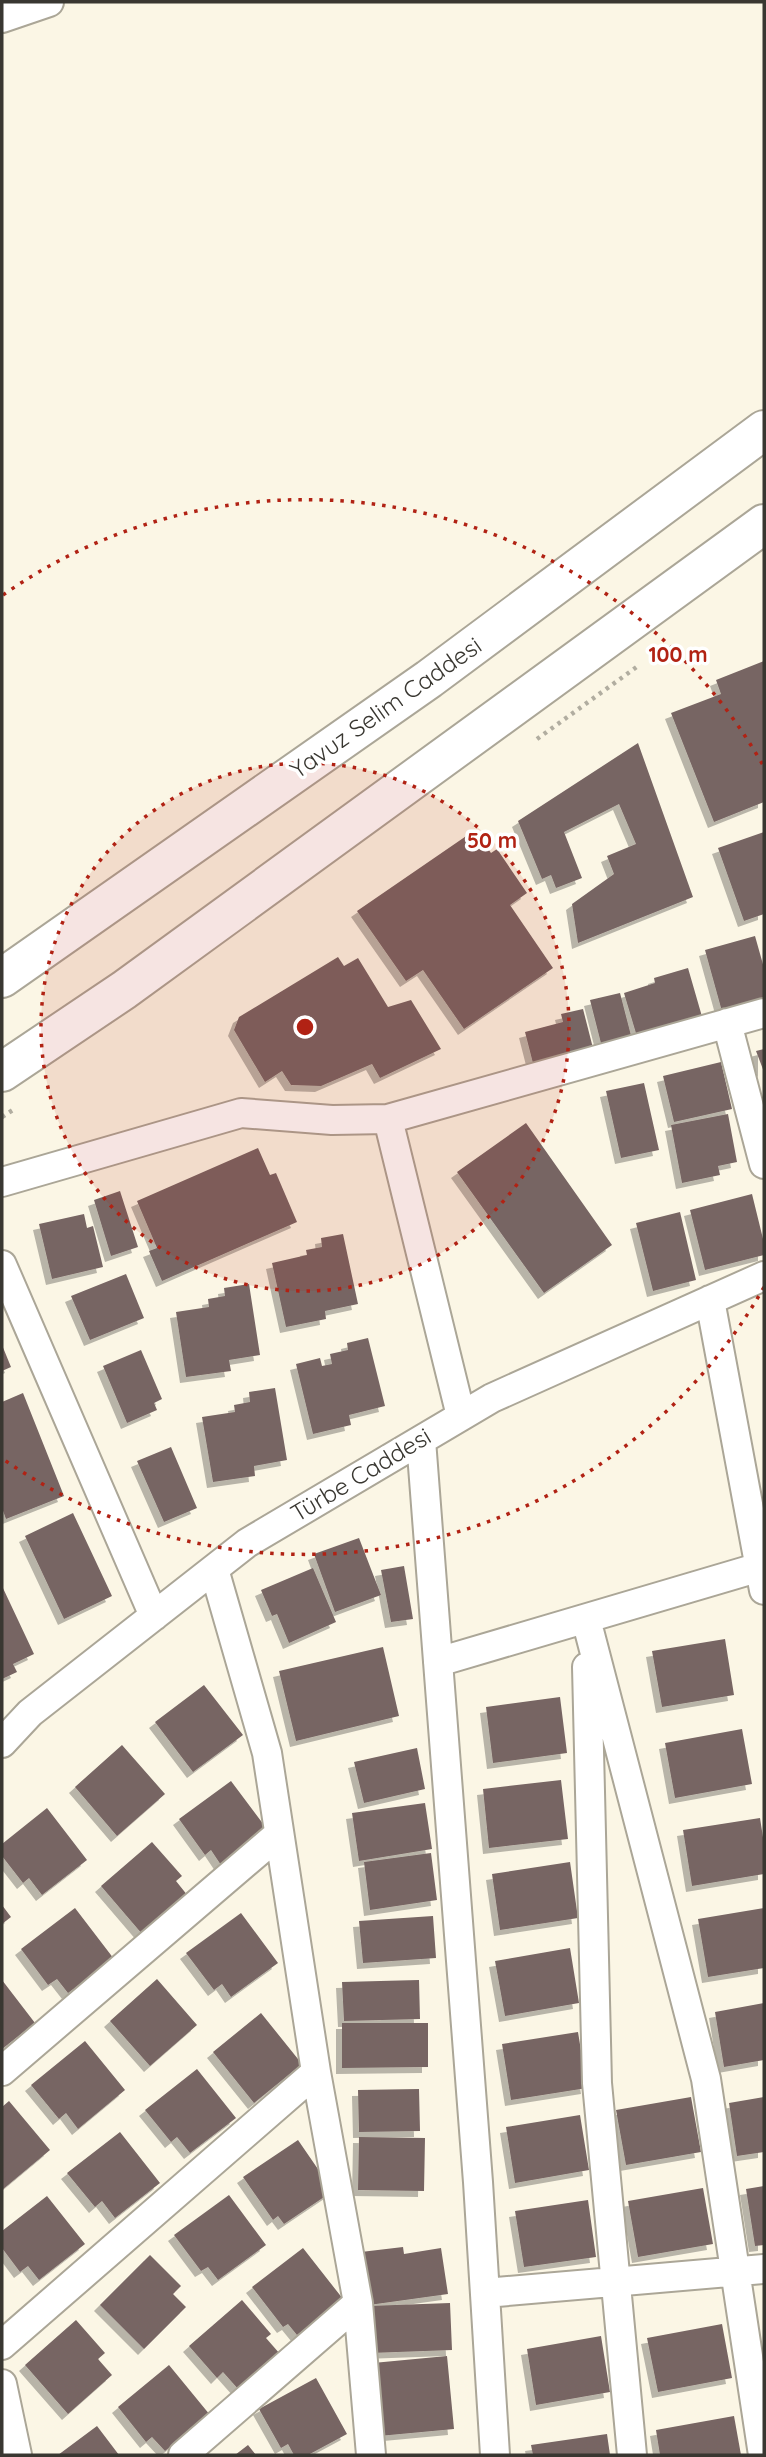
<svg xmlns="http://www.w3.org/2000/svg" width="766" height="2457" font-family="Quicksand,sans-serif">
<style>
.building{fill:#776563;filter:url(#shadow)}
.lines{fill:none;stroke-linecap:round;stroke-linejoin:round}
.minor-casing{stroke:#aba697;stroke-width:32}
.secondary-casing{stroke:#aba697;stroke-width:42}
.path{stroke:#b1ada0;stroke-width:4.5;stroke-dasharray:3.5 5;stroke-linecap:butt}
.minor{stroke:#fff;stroke-width:28}
.secondary{stroke:#fff;stroke-width:38}
.ring{fill:none;stroke:#b12214;stroke-width:3.5;stroke-dasharray:3.5 7}
.labels{text-anchor:middle;stroke-width:7;stroke-linejoin:round;paint-order:stroke}
.street-label{font-size:24px;fill:#393731;stroke:#fff}
.centre{fill:#b12214;stroke:#fff;stroke-width:3.5}
.ring-label{font-size:21px;text-anchor:middle;font-weight:bold;fill:#b12214;stroke:#fff;stroke-width:7;stroke-linejoin:round;paint-order:stroke}
</style>
<defs>
<filter id="shadow"><feDropShadow dx="-6" dy="6" stdDeviation="0" flood-color="#0004"/></filter>
</defs>
<rect width="100%" height="100%" fill="#fbf6e5"/>
<!-- building -->
<path class="building" d="M764 661V802L714 822 671 713 721 694 716 680Z
M638 743 693 897 578 943 572 904 614 874 607 856 636 844 619 804 564 832 582 878 556 888 551 875 542 879 518 821Z
M475 830 491 853 497 849 527 893 510 905 553 968 464 1029 423 970 406 981 357 911Z
M764 832V914L744 921 718 848Z
M755 936 764 968V1003L723 1015 705 950Z
M338 957 344 966 358 958 388 1007 411 1000 441 1049 380 1078 372 1064 321 1086 291 1085 282 1071 265 1082 234 1030 239 1017Z
M688 968 703 1020 638 1040 624 993 655 983 654 978Z
M620 993 634 1047 604 1055 590 1000Z
M583 1009 595 1056 535 1071 525 1032 563 1022 561 1014Z
M764 1049V1072L756 1051Z
M721 1062 732 1109 674 1122 663 1076Z
M644 1083 659 1150 621 1158 606 1091Z
M728 1114 737 1162 718 1166 720 1175 682 1183 671 1125Z
M526 1123 612 1245 544 1293 457 1172Z
M258 1148 270 1175 276 1173 297 1222 162 1281 149 1251 157 1248 137 1201Z
M120 1191 138 1247 111 1256 94 1200Z
M752 1194 764 1243V1255L705 1270 690 1210Z
M680 1212 696 1280 653 1291 636 1223Z
M84 1214 87 1228 93 1226 103 1267 52 1279 39 1224Z
M343 1234 358 1304 325 1311 326 1319 286 1327 272 1263 307 1255 306 1250 322 1247 321 1238Z
M126 1274 144 1318 90 1340 71 1296Z
M249 1284 260 1355 229 1360 231 1371 186 1377 176 1312 209 1307 208 1299 225 1296 224 1288Z
M368 1338 385 1406 349 1415 351 1425 313 1434 296 1364 320 1358 322 1366 332 1364 330 1354 348 1350 347 1343Z
M2 1345 11 1367 2 1371Z
M141 1350 162 1399 154 1403 157 1410 127 1423 103 1366Z
M275 1388 287 1460 254 1466 255 1476 213 1482 202 1417 235 1412 234 1405 250 1402 249 1392Z
M23 1393 64 1496 6 1519 2 1508V1402Z
M171 1447 197 1508 164 1522 137 1461Z
M73 1513 112 1596 64 1619 25 1536Z
M359 1538 381 1595 335 1612 314 1554Z
M404 1566 413 1619 391 1622 381 1570Z
M313 1568 336 1622 289 1643 277 1614 272 1616 261 1590Z
M2 1586 34 1654 13 1664 17 1672 2 1679Z
M725 1639 734 1695 662 1707 652 1651Z
M383 1647 399 1716 296 1741 279 1671Z
M204 1685 243 1735 193 1772 155 1722Z
M560 1697 567 1753 493 1763 486 1707Z
M742 1729 752 1784 675 1798 665 1743Z
M122 1745 165 1794 117 1836 75 1787Z
M417 1748 425 1789 364 1803 354 1762Z
M561 1780 568 1839 489 1848 483 1789Z
M231 1781 270 1833 223 1868 211 1850 205 1855 179 1819Z
M425 1803 432 1849 359 1861 352 1813Z
M47 1808 87 1860 42 1895 29 1878 23 1883 2 1856V1844Z
M760 1818 764 1844V1874L692 1886 683 1830Z
M152 1842 182 1876 176 1881 188 1896 143 1935 101 1886Z
M431 1853 437 1900 370 1910 364 1862Z
M570 1862 578 1918 500 1930 492 1874Z
M2 1905 11 1917 2 1924Z
M75 1908 114 1959 68 1993 57 1979 48 1985 21 1949Z
M764 1908V1968L708 1977 698 1919Z
M241 1913 278 1963 231 1997 222 1984 214 1990 186 1953Z
M433 1916 436 1958 363 1963 359 1921Z
M570 1948 579 2003 505 2016 495 1961Z
M157 1979 197 2025 150 2066 110 2021Z
M2 1980 35 2023 2 2049Z
M419 1980 420 2019 344 2021 342 1982Z
M764 2003V2060L724 2067 715 2012Z
M261 2013 302 2064 254 2103 213 2052Z
M342 2023H428V2067L342 2068Z
M578 2032 587 2088 511 2100 502 2044Z
M85 2041 125 2090 78 2129 66 2113 59 2119 31 2085Z
M197 2069 236 2118 190 2153 177 2137 171 2142 145 2110Z
M419 2089 420 2131 359 2132 358 2090Z
M691 2097 701 2152 626 2165 616 2110Z
M764 2097V2152L737 2156 729 2103Z
M9 2101 50 2150 2 2190V2107Z
M580 2115 589 2170 515 2183 506 2127Z
M120 2132 160 2183 115 2218 102 2201 95 2207 67 2173Z
M359 2137 425 2138 424 2191 358 2190Z
M298 2140 333 2191 284 2224 278 2216 273 2220 243 2177Z
M764 2186V2245L755 2246 746 2189Z
M703 2188 713 2244 638 2257 628 2201Z
M229 2195 266 2245 218 2280 208 2267 201 2271 174 2235Z
M47 2196 85 2244 39 2280 28 2266 20 2272 2 2248V2231Z
M588 2200 596 2257 524 2267 515 2211Z
M403 2247 404 2254 441 2248 448 2294 369 2305 361 2252Z
M303 2248 343 2299 297 2335 288 2324 283 2327 252 2287Z
M150 2255 181 2286 173 2294 186 2307 144 2349 100 2305Z
M242 2300 271 2334 266 2338 280 2354 239 2390 223 2372 217 2378 189 2346Z
M450 2303 452 2350 370 2353 368 2306Z
M76 2320 105 2353 98 2359 112 2375 68 2414 25 2365Z
M722 2324 732 2378 658 2392 647 2338Z
M601 2336 610 2392 536 2405 527 2349Z
M447 2356 454 2429 379 2436 373 2363Z
M169 2365 210 2415 165 2451 152 2437 146 2442 118 2407Z
M316 2378 347 2434 308 2455H294L288 2444 281 2448 259 2409Z
M734 2416 741 2455H660L656 2430Z
M97 2426 119 2455H58Z
M607 2434 610 2455H533L531 2445Z
M248 2445 256 2455H235Z"/>
<g class="lines">
<!-- minor casing -->
<g class="minor-casing">
<path id="minor" d="M2 18 49 2
M727 1023 764 1164
M388 1119 764 1013
M2 1182 241 1113 332 1120 388 1119 461 1416
M2 1265 154 1616
M710 1300 764 1590
M421 1440 478 2182 495 2455
M586 1619 706 2079 763 2455
M438 1662 760 1567
M587 1667 597 2083 632 2455
M2 1743 30 1713 247 1543 492 1398 764 1276
M2 2071 279 1834
M316 2072 358 2303 371 2455
M485 2293 764 2269
M2 2345 316 2072 267 1753 214 1569
M2 2384 17 2455
M183 2455 358 2303"/>
</g>
<!-- secondary casing -->
<g class="secondary-casing">
<path id="secondary" d="M2 978 429 679 764 430
M2 1072 124 990 764 524"/>
</g>
<!-- path -->
<path class="path" d="M537 739 638 666
M2 1117 16 1108"/>
<!-- minor -->
<use href="#minor" class="minor"/>
<!-- secondary -->
<use href="#secondary" class="secondary"/>
</g>
<!-- distance rings -->
<circle cx="305" cy="1027" r="264" fill="#b12214" fill-opacity=".12"/>
<g class="ring">
<circle cx="305" cy="1027" r="264"/>
<path d="M764 1287A527 527 0 0 1 3 1459M3 595A527 527 0 0 1 764 767"/>
</g>
<g class="labels">
<!-- street labels -->
<g class="street-label">
<text transform="translate(386 708) rotate(-35)" y="8">Yavuz Selim Caddesi</text>
<text transform="translate(361 1475) rotate(-31)" y="8">Türbe Caddesi</text>
</g>
</g>
<circle cx="305" cy="1027" r="10" class="centre"/>
<g class="ring-label">
<text x="678" y="662">100 m</text>
<text x="492" y="848">50 m</text>
</g>
<!-- border -->
<rect width="766" height="2457" fill="none" stroke="#393731" stroke-width="7"/>
</svg>
